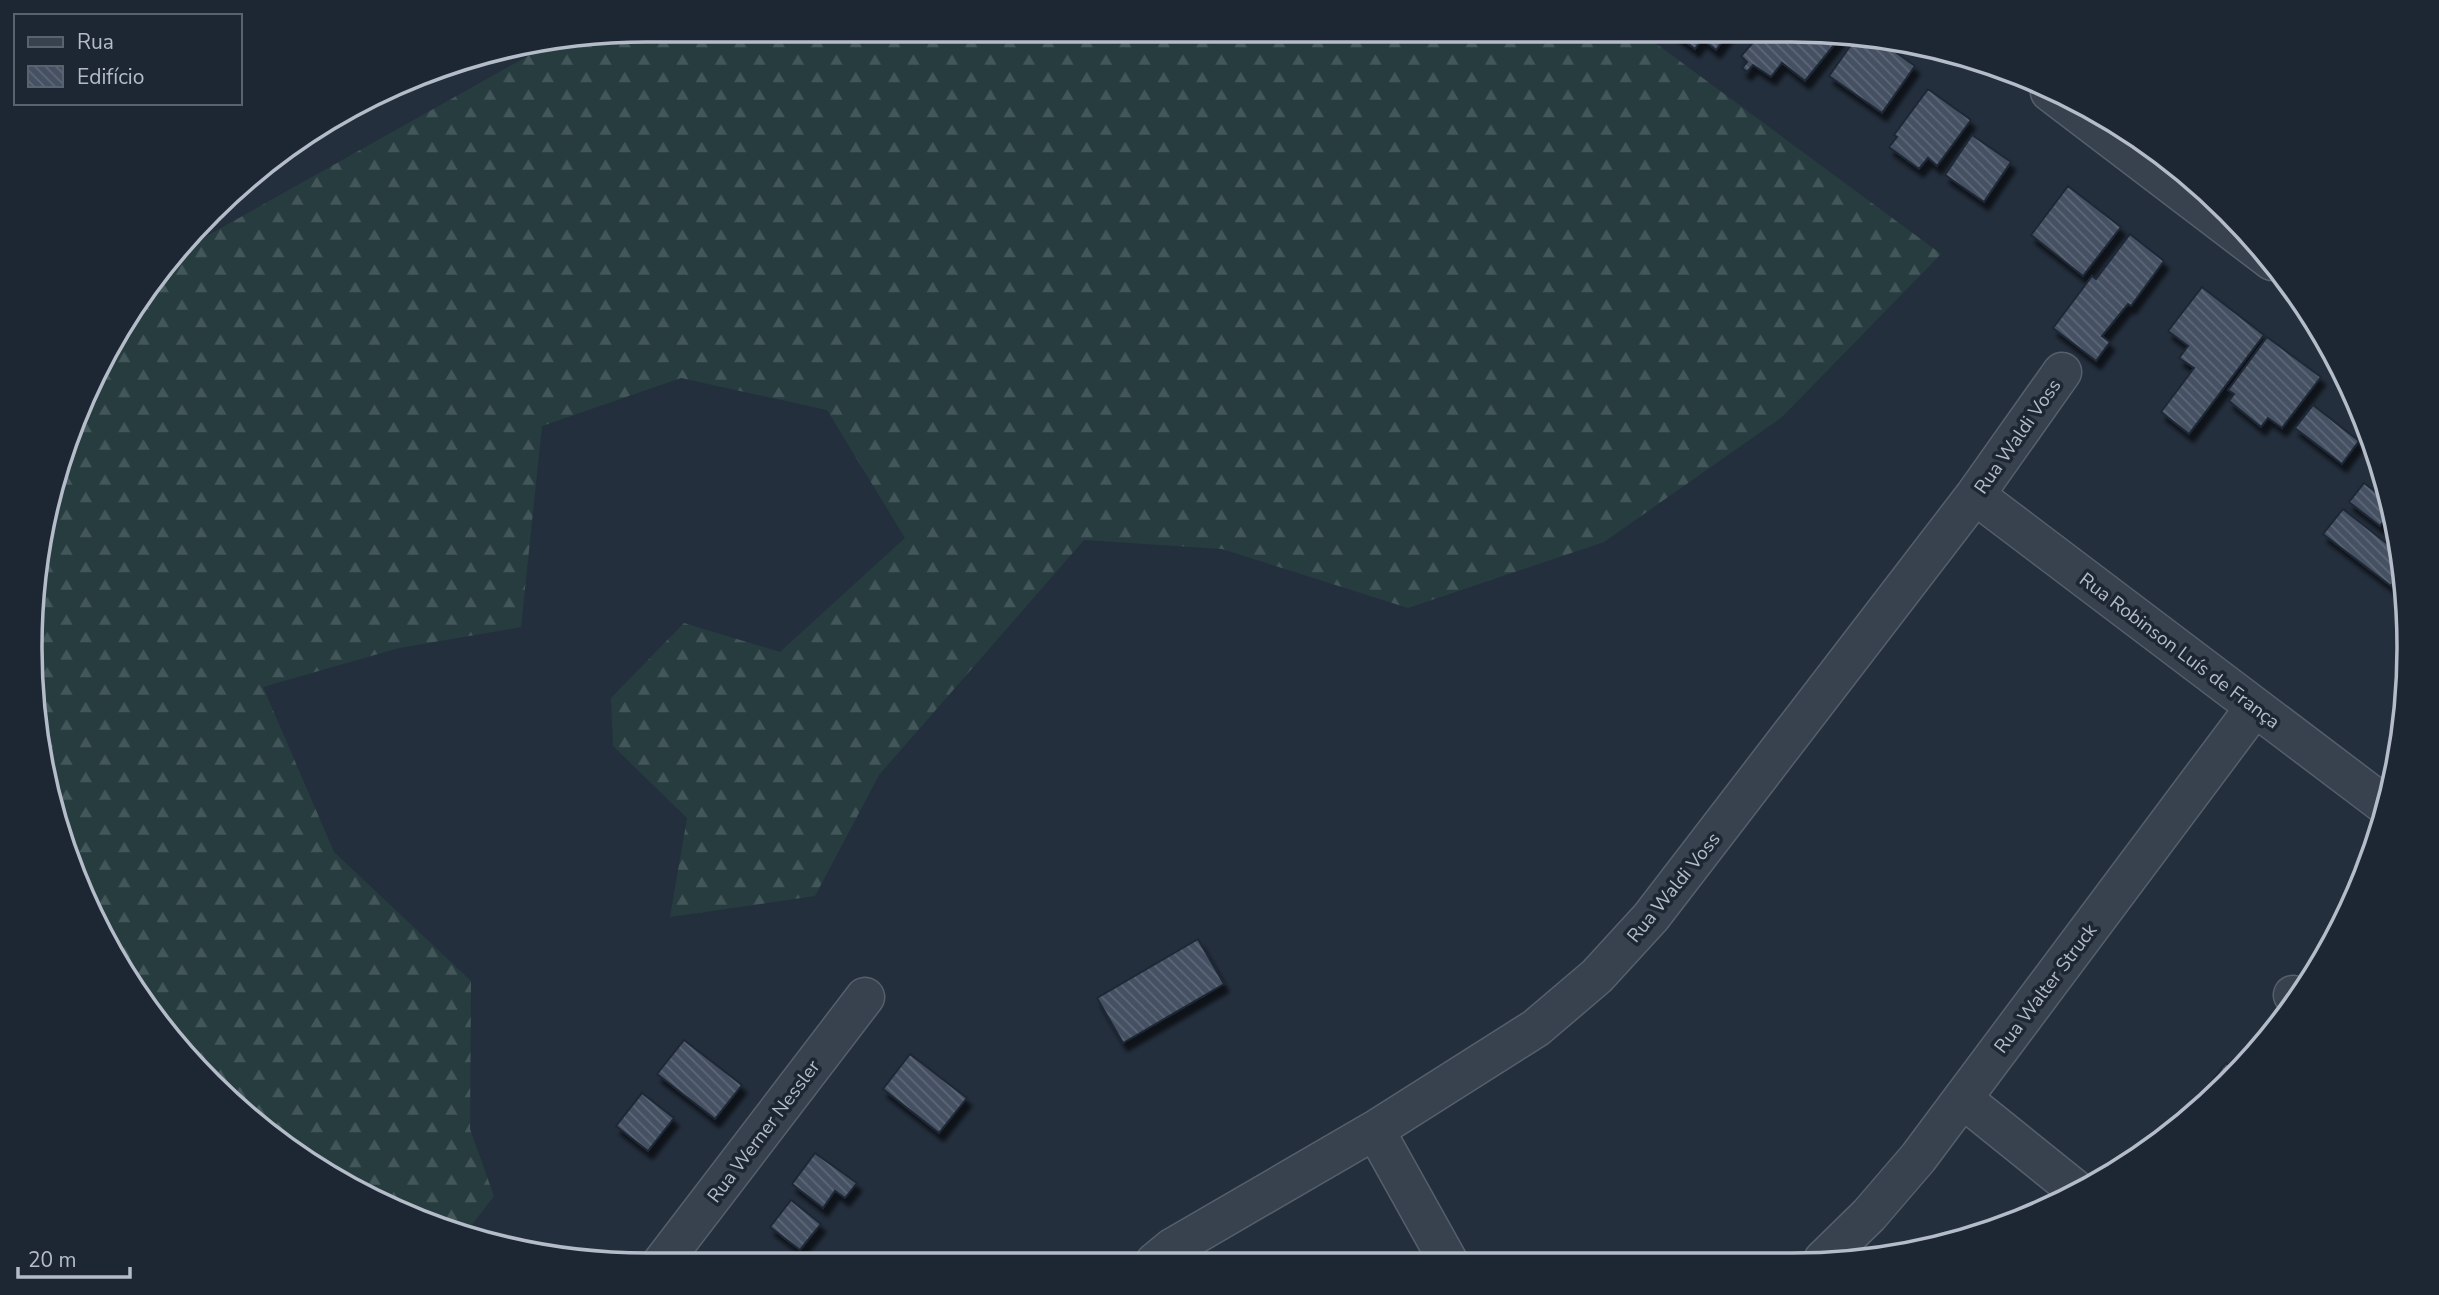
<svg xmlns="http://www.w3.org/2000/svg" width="2439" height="1295" font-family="'Nunito Sans',sans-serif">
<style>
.forest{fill:url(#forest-firs)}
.building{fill:url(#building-back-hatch);stroke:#1f2835;stroke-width:2;filter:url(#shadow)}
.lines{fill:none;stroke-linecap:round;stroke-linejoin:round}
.street-casing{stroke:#565f6c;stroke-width:41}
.street{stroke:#38414e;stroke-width:38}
.labels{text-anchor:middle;stroke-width:7;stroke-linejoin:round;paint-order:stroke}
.street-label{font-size:19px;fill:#b4bcc9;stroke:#1d2633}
.rim{fill:none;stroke:#b4bcc9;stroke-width:3.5}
</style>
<defs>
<pattern id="forest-firs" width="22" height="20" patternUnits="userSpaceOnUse" patternTransform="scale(1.75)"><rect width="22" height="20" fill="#263c3f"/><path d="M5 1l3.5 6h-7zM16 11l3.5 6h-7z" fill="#435659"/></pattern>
<pattern id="building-back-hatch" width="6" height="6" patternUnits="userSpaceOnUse" patternTransform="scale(1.75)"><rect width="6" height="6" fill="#455162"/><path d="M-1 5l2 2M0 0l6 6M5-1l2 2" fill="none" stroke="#5d6877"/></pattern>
<filter id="shadow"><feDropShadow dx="4.5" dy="8" stdDeviation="2" flood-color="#0009"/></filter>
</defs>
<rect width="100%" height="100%" fill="#242f3e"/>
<!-- forest -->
<path class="forest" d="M648 30 1639 31 1941 254 1782 417 1604 542 1408 608 1222 549 1084 540 879 775 815 896 670 917 687 818 613 746 611 698 684 623 780 652 905 538 827 410 681 378 542 426 521 627 399 648 263 687 334 852 471 981 470 1129 494 1196 464 1235 339 1183 183 1055 77 884 31 688 51 488 134 305 198 236 205 237 544 47Z"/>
<!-- building -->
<path class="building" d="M1671 31H1730L1716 50 1702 39 1695 49Z
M1763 31H1832L1843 34 1805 81 1782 63 1771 77 1753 65 1747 72 1742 68 1747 62 1741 56Z
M1858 35 1876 38 1915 66 1882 113 1829 76Z
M1928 89 1971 120 1937 166 1928 158 1919 169 1889 147 1897 137 1894 135Z
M1972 135 2011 162 1984 202 1945 175Z
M2068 186 2121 227 2083 276 2031 235Z
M2130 234 2164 261 2131 306 2128 304 2102 336 2110 342 2096 361 2053 328 2092 276 2096 279Z
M2202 287 2264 335 2189 434 2161 412 2194 368 2179 358 2188 346 2168 331Z
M2267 337 2321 377 2282 428 2268 418 2261 427 2229 401 2234 394 2228 390Z
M2313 405 2359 441 2342 464 2295 428Z
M2364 483 2391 503 2392 510 2380 526 2349 502Z
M2343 509 2389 545 2396 536 2402 571 2391 586 2323 534Z
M2402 571 2406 597 2391 586Z
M1198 939 1224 984 1123 1043 1097 998Z
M684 1040 742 1085 715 1119 657 1074Z
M910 1054 967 1098 939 1133 883 1089Z
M2226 1063 2237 1072 2197 1106 2196 1105 2203 1097 2201 1095Z
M642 1093 674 1118 648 1151 616 1126Z
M815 1153 857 1183 845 1198 835 1191 823 1208 792 1184Z
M791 1200 821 1224 800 1250 770 1227Z"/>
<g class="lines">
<!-- street casing -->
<g class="street-casing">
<path id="street" d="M2050 92 2272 261
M1975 495 2386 806
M2293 995 2297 998
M1963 1099 2076 1190
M1375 1130 1448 1261
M1823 1260 1869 1215 1918 1158 2255 707
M1155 1262 1172 1248 1375 1130 1536 1028 1597 976 1651 917 1975 495 2062 372
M661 1264 865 997"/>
</g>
<!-- street -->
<use href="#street" class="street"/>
</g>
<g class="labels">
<!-- street labels -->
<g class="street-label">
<text transform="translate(2017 436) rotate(-55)" y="7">Rua Waldi Voss</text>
<text transform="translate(2180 650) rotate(37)" y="7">Rua Robinson Luís de França</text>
<text transform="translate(1673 887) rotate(-51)" y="7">Rua Waldi Voss</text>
<text transform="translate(2045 988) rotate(-53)" y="7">Rua Walter Struck</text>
<text transform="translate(763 1131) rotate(-53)" y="7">Rua Werner Nessler</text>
</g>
</g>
<!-- crop -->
<path d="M0 0H2439V1295H0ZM647 42H1792A605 605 0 0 1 2397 647V648A605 605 0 0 1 1792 1253H647A605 605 0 0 1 42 648V647A605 605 0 0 1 647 42Z" fill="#1d2633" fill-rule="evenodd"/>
<path class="rim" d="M647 42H1792A605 605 0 0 1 2397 647V648A605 605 0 0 1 1792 1253H647A605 605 0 0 1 42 648V647A605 605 0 0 1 647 42Z"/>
<!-- legend -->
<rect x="14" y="14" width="228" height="91" fill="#1d2633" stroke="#59626f" stroke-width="2"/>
<rect x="28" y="37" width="35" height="10" fill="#38414e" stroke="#59626f" stroke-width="2"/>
<text x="77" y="49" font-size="21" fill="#b4bcc9">Rua</text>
<rect x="28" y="66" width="35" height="21" fill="url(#building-back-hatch)" stroke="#59626f" stroke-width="2"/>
<text x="77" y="84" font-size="21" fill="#b4bcc9">Edifício</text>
<!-- scale -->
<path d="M18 1267v10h112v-10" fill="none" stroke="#b4bcc9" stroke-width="3.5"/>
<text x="28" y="1267" font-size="21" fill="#b4bcc9" stroke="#1d2633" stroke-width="5" paint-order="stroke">20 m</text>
</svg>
